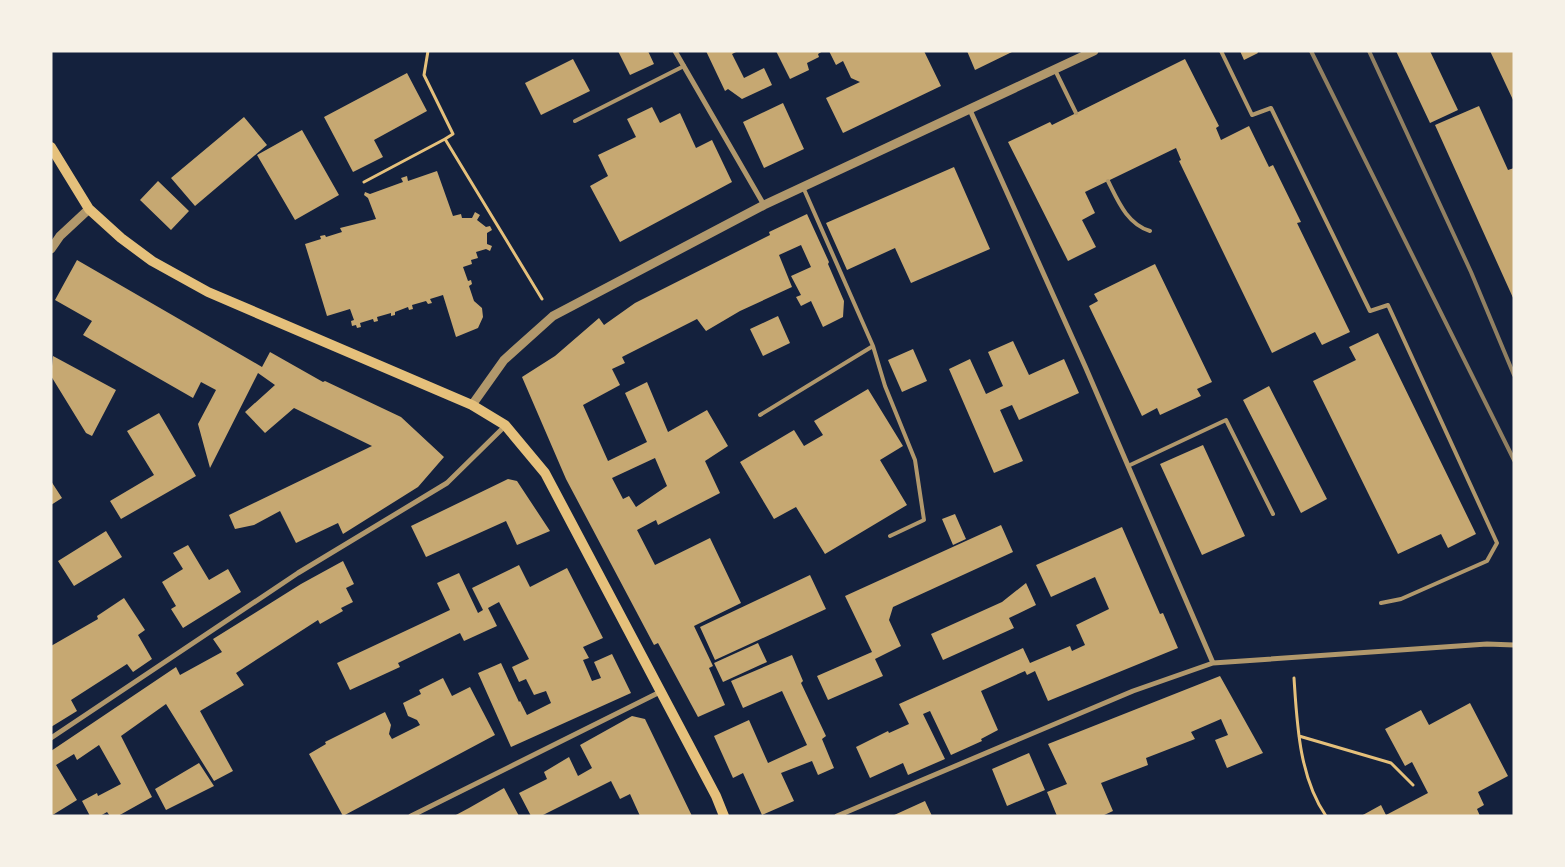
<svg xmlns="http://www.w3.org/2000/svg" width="1565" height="867" font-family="'Source Sans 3',sans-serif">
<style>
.building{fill:#c6a872;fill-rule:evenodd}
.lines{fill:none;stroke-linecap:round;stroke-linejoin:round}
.path{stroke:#e5c07b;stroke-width:3}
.service{stroke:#b1986c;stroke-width:4}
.minor{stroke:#b1986c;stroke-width:5}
.tertiary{stroke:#b1986c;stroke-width:9}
.secondary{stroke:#e5c07b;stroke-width:10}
.rail{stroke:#918062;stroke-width:4}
</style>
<rect width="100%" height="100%" fill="#14213d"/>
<!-- building -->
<path class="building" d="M618 51H648L654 64 630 75Z
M706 51H738L732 54 744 78 764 68 772 85 742 99 728 89 725 91Z
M776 51H823L818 54 819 57 807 63 809 70 790 79Z
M829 51H924L941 86 843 133 826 98 860 82 851 78 843 61 836 65Z
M967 51H1014L975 70Z
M1240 51H1257L1258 53 1244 60Z
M1396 51H1430L1458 110 1430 123Z
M1490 51H1514V102Z
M573 59 590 91 541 115 525 83Z
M1185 59 1219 126 1216 128 1221 140 1249 126 1269 167 1273 165 1301 222 1297 223 1350 332 1322 345 1315 332 1272 353 1179 161 1181 160 1176 148 1085 192 1095 213 1082 220 1096 247 1068 261 1008 142 1050 122 1052 125Z
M407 73 427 111 374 140 383 157 353 172 324 117Z
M783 103 804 149 764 168 743 122Z
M1479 106 1508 170 1514 168V300L1435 125Z
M652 107 660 123 680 113 696 148 712 140 732 182 620 242 590 186 608 176 598 155 636 137 627 119Z
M244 117 267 145 195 206 171 178Z
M302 130 339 195 295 220 257 155Z
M954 167 990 249 911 283 895 248 847 270 826 223Z
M437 171 453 216 461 214 462 218H472L475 212 480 215 477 220 486 227 490 226 492 230 487 233V244L492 246 490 251 486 249 476 252 478 258 471 260 472 264 463 267 468 281 471 280 472 284 469 286 474 301 482 308 483 317 478 328 456 337 443 295 430 299 432 303 428 304 426 301 412 305 413 309 409 310 408 307 395 312V315L391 316V313L377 317 378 321 374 322 373 319 360 323 361 327 357 328 356 325 352 326 351 321 354 320 350 309 327 316 305 244 321 239 320 236 325 235 326 237 342 232 340 228 376 219 368 198 364 195 365 192 370 194 403 182 401 178 407 176 408 181Z
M158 181 189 211 171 230 140 200Z
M807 214 829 262 828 264 844 301 843 317 823 327 811 301 801 306 796 297 801 295 791 276 811 267 801 245 779 255 792 287 740 311 706 331 697 319 622 357 625 363 612 369 620 385 583 405 608 461 647 442 625 393 647 382 668 432 707 410 728 446 705 461 720 493 658 525 656 520 637 530 655 565 710 538 741 603 694 626 713 666 709 668 725 705 698 717 658 643 654 645 566 479 522 377 555 356 599 318 604 325 635 303 770 235 769 232ZM655 458 667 486 636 507 629 496 623 499 612 478Z
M77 260 262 367 270 352 323 382 325 381 401 417 444 457 418 487 343 534 338 523 296 543 280 511 254 525 235 529 229 515 372 446 294 408 265 433 245 412 275 385 258 373 210 468 198 424 216 390 201 382 193 398 83 335 92 321 55 300Z
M1155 264 1212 382 1197 389 1201 396 1160 415 1157 408 1142 416 1089 306 1098 301 1094 294Z
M778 316 790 343 763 356 750 329Z
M1378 333 1476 534 1448 548 1441 534 1398 554 1313 381 1356 360 1349 347Z
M1013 341 1029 375 1064 359 1079 393 1019 420 1012 405 1000 410 1023 461 994 473 949 369 970 359 986 394 1003 386 988 352Z
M913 349 927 381 902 392 888 360Z
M53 356 116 390 92 436 86 433 51 376Z
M1269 386 1327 499 1301 513 1243 400Z
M868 389 903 446 880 460 907 505 825 554 796 507 774 519 740 462 794 430 804 446 823 435 814 421Z
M159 413 196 476 121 519 110 501 154 475 127 431Z
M1203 445 1245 536 1202 555 1160 464Z
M508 479 517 481 550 531 517 545 506 521 426 557 411 526Z
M51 481 62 498 51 505Z
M955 514 966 539 953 545 942 519Z
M1001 525 1013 552 893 607 889 620 901 646 875 659 883 676 828 700 817 676 872 652 845 596Z
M1122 527 1160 614 1163 613 1178 648 1048 701 1035 671 1027 675 1025 671 981 691 998 730 981 739 982 741 951 755 930 711 923 714 945 759 908 775 903 763 870 778 856 747 888 731 889 733 909 724 899 704 1023 648 1030 663 1070 646 1072 651 1085 645 1076 625 1109 609 1095 577 1051 597 1036 565Z
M106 531 122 557 74 586 58 561Z
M188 545 209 580 228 569 241 592 183 628 171 609 176 606 162 582 183 569 173 553Z
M343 561 354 584 346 588 353 602 341 608 343 611 320 624 318 620 236 673 244 685 200 711 233 771 214 781 166 704 121 736 152 797 118 816H110L107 812 100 816H90L82 801 97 793 98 796 121 784 99 745 77 760 74 754 56 765 77 800 51 816V751L176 667 180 675 222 652 213 639 301 584Z
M519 565 530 587 567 568 603 638 583 647 589 658 583 660 592 681 601 678 594 662 612 654 631 693 511 747 478 673 501 663 519 702 520 701 527 715 551 703 546 691 534 695 526 679 519 682 512 667 529 659 499 602 488 608 497 626 464 641 460 633 398 663 400 667 350 690 337 663 450 610 437 583 459 573 478 613 483 610 472 588Z
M810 575 826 609 715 660 700 627Z
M1026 583 1036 605 1009 618 1014 628 943 660 931 634 1002 602Z
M124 598 145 630 138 635 152 659 133 672 127 664 71 700 77 711 51 727V646L98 619 97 616Z
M758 643 767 662 723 682 714 663Z
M792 655 803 681 801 683 826 736 822 739 834 768 818 775 812 761 781 773 794 801 762 815 743 773 733 778 714 736 749 720 768 763 807 745 782 691 743 708 731 681Z
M1220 676 1263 753 1227 768 1215 740 1228 735 1221 719 1191 732 1195 739 1146 758 1148 765 1101 783 1113 811 1102 816H1057L1047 792 1067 784 1048 744Z
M443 678 452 696 470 687 495 735 343 816 309 754 326 744 325 742 385 712 391 725 389 734 392 739 420 725 417 720 408 716 403 703 421 694 419 690Z
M1470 703 1508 776 1478 792 1484 805 1477 809 1480 816H1361L1381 805 1386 815 1428 793 1412 762 1405 766 1385 729 1421 710 1429 725Z
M632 716 645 719 692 816H640L630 794 620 799 611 781 541 816H531L519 793 547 779 544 772 569 757 578 776 592 768 580 745Z
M1029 753 1045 790 1007 806 992 769Z
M199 763 214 786 166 810 155 789Z
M504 788 519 816H454L469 808Z
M925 801 932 816H892Z"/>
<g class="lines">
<!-- path -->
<path class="path" d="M428 51 424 75 453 134 445 139
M364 182 445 139 542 299
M1294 678C1297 723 1299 777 1326 816
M1299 736 1391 763 1413 785"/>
<!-- service -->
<path class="service" d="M1221 51 1252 115 1271 108 1370 311 1388 305 1497 543 1487 561 1401 599 1381 603
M1055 70 1076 113
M575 121 684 66
M1108 181C1118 201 1127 224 1150 231
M873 346 885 386 915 460 924 520 890 536
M760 415 873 346 803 187
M1128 466 1226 420 1273 514"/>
<!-- minor -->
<path class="minor" d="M675 51 764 205
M970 110 1085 366 1213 663
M51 738 298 573 447 483 505 426
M411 816 660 692
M837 816 1133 691 1213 663 1487 644 1514 645"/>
<!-- tertiary -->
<path class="tertiary" d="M51 249 60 236 89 209
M472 405 504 360 553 316 764 205 1094 51"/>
<!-- secondary -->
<path class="secondary" d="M51 147 89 209 121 238 152 261 208 292 472 405 505 425 545 473 716 796 724 816"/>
<!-- rail -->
<path class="rail" d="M1311 51 1514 460
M1369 51 1471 272 1514 375"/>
</g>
<!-- border -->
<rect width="1565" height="867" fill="none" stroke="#f6f1e7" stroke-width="105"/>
</svg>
